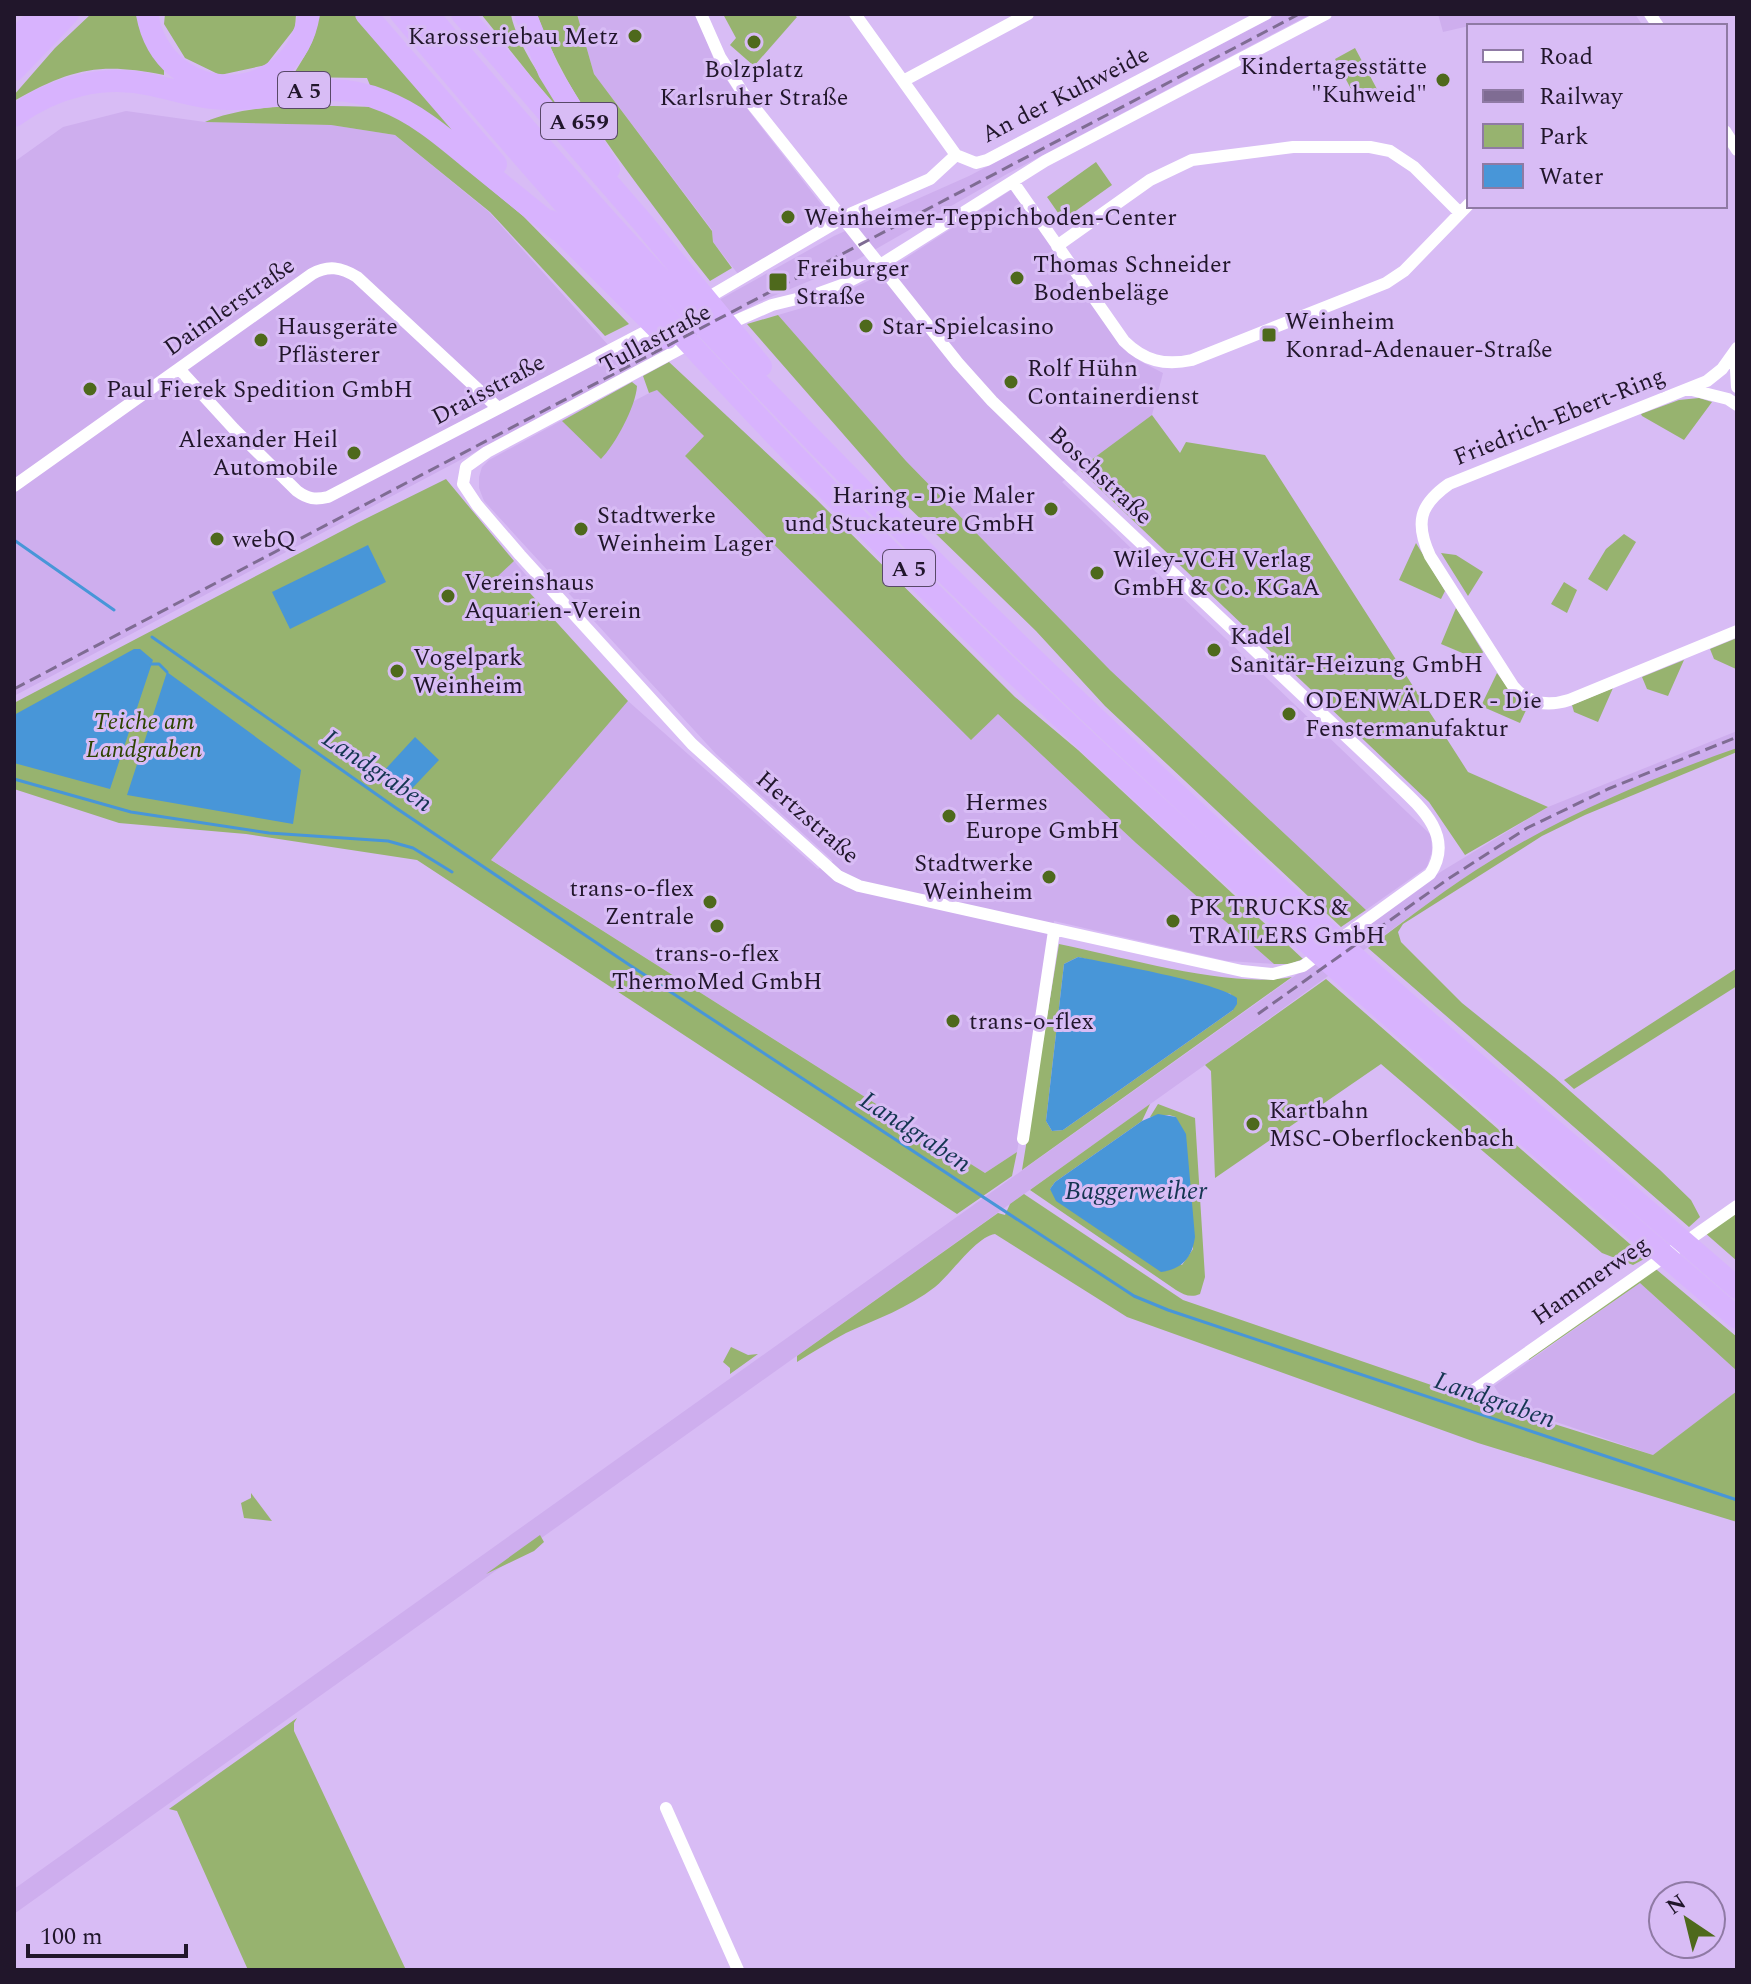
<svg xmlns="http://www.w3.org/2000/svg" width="1751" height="1984" font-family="Spectral,serif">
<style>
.built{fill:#ceaeee}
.green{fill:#97b36f;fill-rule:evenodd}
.water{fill:#4896d8}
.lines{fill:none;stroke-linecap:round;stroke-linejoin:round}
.stream{stroke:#4896d8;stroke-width:3}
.minor{stroke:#fff;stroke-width:12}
.motorway{stroke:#d8b3fe;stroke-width:22}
.rail{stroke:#7f6c93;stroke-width:3;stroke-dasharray:12 6;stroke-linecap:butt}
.poi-dot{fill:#4e691c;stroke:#d8bcf5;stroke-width:3}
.labels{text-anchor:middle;stroke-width:6;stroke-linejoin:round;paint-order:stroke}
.shield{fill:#d8bcf5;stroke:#584868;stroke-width:2}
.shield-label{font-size:22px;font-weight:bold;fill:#21162b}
.poi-label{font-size:24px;fill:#21162b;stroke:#d8bcf5;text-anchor:start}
.street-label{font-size:24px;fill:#21162b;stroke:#d8bcf5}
.park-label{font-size:24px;font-style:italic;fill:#2e4400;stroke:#d8bcf5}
.water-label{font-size:26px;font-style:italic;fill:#153651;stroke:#d8bcf5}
</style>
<rect width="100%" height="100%" fill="#d8bcf5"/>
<!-- built -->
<path class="built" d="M577 14H696L714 60 738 97 832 218 738 274 713 242 712 230 594 74Z
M1279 14H1311L1007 174 848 265 759 302 14 696V162L63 127 126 111 205 122 331 125 395 135 489 212 618 356 834 236 969 176Z
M1438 14H1635L1643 26H1469L1443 32Z
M1011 190 1129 350 1140 361 1163 373 1152 415 1062 482 1431 835 1432 851 1427 867 1366 910 1110 670 906 461 778 315 826 301 878 276Z
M623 387 632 402 657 389 704 436 685 456 971 739 998 714 1136 843 1274 964 1227 961 1054 921 1017 1152 985 1173 490 859 628 701 818 869 833 861 716 754 484 501 479 488V477L482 467 489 460Z
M514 561 527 576 510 590 498 575Z
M1737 731V748L1571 818 1492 860 1452 886 1205 1065 14 1914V1889L1442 871 1548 807Z
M1640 1283 1737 1371V1391L1653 1455 1506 1405 1494 1386Z"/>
<!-- green -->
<path class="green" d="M91 14H138L164 65V75C99 62 71 69 14 101V95L55 48Z
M165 14H296L295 28 266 65 220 75 185 58 164 24Z
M318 14H357L478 158 415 126 523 216 629 324 605 336 490 212 395 135 331 125 205 122C254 101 325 106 379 107L367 78 292 77C304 57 318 38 318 14Z
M481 14H511C517 52 569 116 591 151Z
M537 14H577L594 74 712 231 713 242 732 268 710 281 691 257C637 181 568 103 537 14Z
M723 14H793L797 17 754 66 730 45 736 38Z
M1355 48 1378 91 1358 102 1335 59Z
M1096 162 1112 185 1063 220 1047 197Z
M778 315 906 461 1110 670 1366 910 1341 927 1105 706 1036 631 899 498 747 324Z
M669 362 815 498 1015 697 1078 750 1303 959 1290 964H1274L1136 843 998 714 971 740 685 456 704 436 657 390 649 393 643 376Z
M632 382 637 386C636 406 615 445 601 459L562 421Z
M1699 398 1712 402 1684 440 1642 416 1641 414 1679 400Z
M1152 415 1180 453 1186 442 1265 455 1468 772 1548 807 1465 855 1429 802 1079 469Z
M446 479 514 561 498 576 510 590 520 582 628 701 491 860 985 1173 1017 1152 1012 1176 957 1214 417 860 246 834 119 823 14 789V703L357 523Z
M1624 534 1636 542 1607 591 1588 579 1606 549Z
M1416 543 1445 591 1441 599 1399 580Z
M1441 553 1456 555 1483 572 1468 596Z
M1564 582 1577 590 1567 613 1551 604Z
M1456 608 1483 652 1479 660 1441 644Z
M1737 638 1736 669 1714 659 1710 649Z
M1684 660 1668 696 1647 689 1642 677Z
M1497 673 1507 687 1529 704 1520 723 1481 706Z
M1613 688 1598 722 1574 712 1572 705Z
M1737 748V752L1585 815 1542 836 1403 924 1398 932 1401 942 1462 1003 1554 1077 1660 1170 1691 1200 1700 1217 1689 1227 1368 948C1409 918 1449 886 1492 860 1568 813 1654 777 1737 748Z
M1059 944C1124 957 1230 989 1292 977L1022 1170ZM1078 957 1231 994 1233 1010 1063 1130 1052 1131 1046 1121 1064 964Z
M1737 968V986L1574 1089 1564 1080Z
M1326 979 1646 1258 1633 1265 1602 1253 1381 1064 1215 1178 1211 1071 1205 1065Z
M1150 1104 1142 1121 1055 1182 1050 1189 1182 1265 1193 1249 1176 1117 1169 1115 1150 1117 1158 1104 1195 1118 1205 1277 1200 1294C1191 1298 1184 1295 1176 1290L1030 1190Z
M1024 1194 1183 1300 1440 1388 1653 1455 1737 1391V1522L1478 1443 1127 1317 995 1234C977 1236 951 1274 935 1287 908 1308 877 1319 846 1333 829 1342 813 1352 797 1362V1356L998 1213 1005 1215 1010 1204Z
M1737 1207V1261L1704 1232Z
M1651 1265 1737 1337V1371L1640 1283 1529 1360 1526 1352Z
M731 1347 748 1355 758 1354 730 1374V1368L723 1362Z
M251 1493 272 1521 244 1518 241 1503 251 1498Z
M540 1535 544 1542 534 1551 486 1574Z
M297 1718 294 1723V1731L406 1970H248L177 1811 169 1809Z"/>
<!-- water -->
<path class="water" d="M368 545 386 582 290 629 272 592Z
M134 649H140L153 660 110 789 14 763V715Z
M167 672 301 770 293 824 127 795Z
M415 737 439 760 405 796 381 774Z
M1078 957C1108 963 1220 983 1237 998V1004L1233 1010 1063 1130 1052 1131 1046 1121 1064 964Z
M1158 1114 1176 1117 1186 1134 1195 1237C1192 1258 1182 1269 1161 1272L1056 1201 1050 1189 1055 1182 1142 1121Z"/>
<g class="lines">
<!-- stream -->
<path class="stream" d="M14 540 114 610
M152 637 396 808 628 964 1134 1296 1168 1310 1737 1500
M151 664H159L167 672
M14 779 131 812 269 833 388 841 413 848 452 872"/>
<!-- minor -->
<path class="minor" d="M855 14 956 155 976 163 987 160 1266 14
M1650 14 1658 26
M903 81 1028 14
M1725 131 1737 150
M1013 182 1124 341C1144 361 1165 366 1192 360L1386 283 1404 271 1469 204
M1057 246 1150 180 1192 160 1293 147H1370L1390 151 1414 167 1460 213
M704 300 852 213 930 179 956 155
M724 326 772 305 817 294 842 285 880 265 1045 161 1326 14
M693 342 487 452 466 467 463 484 477 505 520 555 692 744 838 876 859 886 1242 971 1273 974 1303 966 1430 874C1458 832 1412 800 1385 773L1057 464 992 401 958 363 743 93 720 57 701 14
M1737 348 1722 369 1707 381 1449 484C1419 505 1415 523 1430 556L1513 686C1528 704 1547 707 1569 700L1737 631
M1735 353 1737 387
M180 370 234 429 297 491C308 499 315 500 328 497L660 324
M1688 389 1728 399 1737 405
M14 486 312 274C328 265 341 267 357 277L498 408
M1023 1139 1054 931
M1470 1393 1737 1206
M666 1808 738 1970"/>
<!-- motorway -->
<path class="motorway" d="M147 14C164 109 293 110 309 14
M366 14 496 164
M401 14C540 179 683 342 834 496 1120 786 1429 1052 1737 1318
M428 14C702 343 1009 645 1327 932 1461 1054 1600 1169 1737 1288
M462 14 644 224 761 366
M525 14 549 72 609 169
M14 41 41 14
M14 70 68 14
M14 116C54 87 103 74 152 85 178 91 202 99 229 99 286 100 326 77 384 101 418 114 446 139 474 162 502 185 531 208 559 231
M550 221 667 338"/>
<!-- rail -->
<path class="rail" d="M14 689 1299 14
M1258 1014 1448 879 1527 828 1608 789 1737 737"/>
</g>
<!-- markers -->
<g class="poi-dot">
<circle cx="635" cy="36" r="8"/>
<circle cx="754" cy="42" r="8"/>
<circle cx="1443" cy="80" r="8"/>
<circle cx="788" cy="217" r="8"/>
<circle cx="1017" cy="278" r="8"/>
<rect x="768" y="272" width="20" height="20" rx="4"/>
<circle cx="866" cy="326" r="8"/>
<rect x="1261" y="327" width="16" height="16" rx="4"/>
<circle cx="261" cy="340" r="8"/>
<circle cx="1011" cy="382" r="8"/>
<circle cx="90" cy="389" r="8"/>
<circle cx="354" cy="453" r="8"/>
<circle cx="1051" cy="509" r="8"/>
<circle cx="581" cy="529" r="8"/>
<circle cx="217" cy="539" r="8"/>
<circle cx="1097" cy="573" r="8"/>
<circle cx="448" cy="596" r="8"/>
<circle cx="1214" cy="650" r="8"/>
<circle cx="397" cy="671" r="8"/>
<circle cx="1289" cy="714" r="8"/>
<circle cx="949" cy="816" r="8"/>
<circle cx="1049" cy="877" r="8"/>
<circle cx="710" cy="902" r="8"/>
<circle cx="1173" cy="921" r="8"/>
<circle cx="717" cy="926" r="8"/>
<circle cx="953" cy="1021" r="8"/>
<circle cx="1253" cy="1124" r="8"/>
</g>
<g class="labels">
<!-- shield labels -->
<g class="shield">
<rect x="278" y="72" width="52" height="36" rx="6"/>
<rect x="541" y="103" width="76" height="36" rx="6"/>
<rect x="883" y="550" width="52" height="36" rx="6"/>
</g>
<g class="shield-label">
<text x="304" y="98">A 5</text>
<text x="579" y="129">A 659</text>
<text x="909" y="576">A 5</text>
</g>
<!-- poi labels -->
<g class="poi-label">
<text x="619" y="44" text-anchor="end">Karosseriebau Metz</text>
<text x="1427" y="74" text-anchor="end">Kindertagesstätte<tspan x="1427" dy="28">"Kuhweid"</tspan></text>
<text x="754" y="77" text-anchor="middle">Bolzplatz<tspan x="754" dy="28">Karlsruher Straße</tspan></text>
<text x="804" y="225">Weinheimer-Teppichboden-Center</text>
<text x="1033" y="272">Thomas Schneider<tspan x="1033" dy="28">Bodenbeläge</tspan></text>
<text x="796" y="276">Freiburger<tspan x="796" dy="28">Straße</tspan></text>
<text x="1285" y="329">Weinheim<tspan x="1285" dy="28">Konrad-Adenauer-Straße</tspan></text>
<text x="277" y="334">Hausgeräte<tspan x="277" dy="28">Pflästerer</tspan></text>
<text x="882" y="334">Star-Spielcasino</text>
<text x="1027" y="376">Rolf Hühn<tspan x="1027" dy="28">Containerdienst</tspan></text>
<text x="106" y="397">Paul Fierek Spedition GmbH</text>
<text x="338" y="447" text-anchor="end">Alexander Heil<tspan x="338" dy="28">Automobile</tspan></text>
<text x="1035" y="503" text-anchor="end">Haring - Die Maler<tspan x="1035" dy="28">und Stuckateure GmbH</tspan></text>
<text x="597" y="523">Stadtwerke<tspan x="597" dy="28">Weinheim Lager</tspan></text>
<text x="233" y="547">webQ</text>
<text x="1113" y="567">Wiley-VCH Verlag<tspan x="1113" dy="28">GmbH &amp; Co. KGaA</tspan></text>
<text x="464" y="590">Vereinshaus<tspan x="464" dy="28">Aquarien-Verein</tspan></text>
<text x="1230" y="644">Kadel<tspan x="1230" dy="28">Sanitär-Heizung GmbH</tspan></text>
<text x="413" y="665">Vogelpark<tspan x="413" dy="28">Weinheim</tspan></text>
<text x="1305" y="708">ODENWÄLDER - Die<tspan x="1305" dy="28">Fenstermanufaktur</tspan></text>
<text x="965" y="810">Hermes<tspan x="965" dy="28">Europe GmbH</tspan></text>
<text x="1033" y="871" text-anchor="end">Stadtwerke<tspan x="1033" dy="28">Weinheim</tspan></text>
<text x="694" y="896" text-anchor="end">trans-o-flex<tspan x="694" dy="28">Zentrale</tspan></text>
<text x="1189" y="915">PK TRUCKS &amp;<tspan x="1189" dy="28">TRAILERS GmbH</tspan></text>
<text x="717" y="961" text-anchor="middle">trans-o-flex<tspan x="717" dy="28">ThermoMed GmbH</tspan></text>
<text x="969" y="1029">trans-o-flex</text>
<text x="1269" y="1118">Kartbahn<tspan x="1269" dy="28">MSC-Oberflockenbach</tspan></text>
</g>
<!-- street labels -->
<g class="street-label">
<text transform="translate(1065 94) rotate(-27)" y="8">An der Kuhweide</text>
<text transform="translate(229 306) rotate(-35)" y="8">Daimlerstraße</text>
<text transform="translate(655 338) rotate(-28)" y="8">Tullastraße</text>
<text transform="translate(488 389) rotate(-28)" y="8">Draisstraße</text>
<text transform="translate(1559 416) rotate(-22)" y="8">Friedrich-Ebert-Ring</text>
<text transform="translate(1101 475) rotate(43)" y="8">Boschstraße</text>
<text transform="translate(808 817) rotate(41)" y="8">Hertzstraße</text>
<text transform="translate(1590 1280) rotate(-35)" y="8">Hammerweg</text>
</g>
<!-- park labels -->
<g class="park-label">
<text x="144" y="729">Teiche am<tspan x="144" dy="28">Landgraben</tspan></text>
</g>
<!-- water labels -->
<g class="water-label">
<text transform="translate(378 770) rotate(34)" y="9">Landgraben</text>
<text transform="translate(916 1131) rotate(33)" y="9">Landgraben</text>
<text x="1136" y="1199">Baggerweiher</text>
<text transform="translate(1495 1399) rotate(19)" y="9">Landgraben</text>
</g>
</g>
<!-- border -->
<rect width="1751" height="1984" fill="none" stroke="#21162b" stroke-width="32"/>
<!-- legend -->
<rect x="1467" y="24" width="260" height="184" fill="#d8bcf5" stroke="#8f7aa4" stroke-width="2"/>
<rect x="1483" y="50" width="40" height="12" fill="#ffffff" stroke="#8f7aa4" stroke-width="2"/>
<text x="1539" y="64" font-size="24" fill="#21162b">Road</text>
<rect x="1483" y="90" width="40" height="12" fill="#7f6c93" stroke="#8f7aa4" stroke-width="2"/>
<text x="1539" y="104" font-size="24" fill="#21162b">Railway</text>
<rect x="1483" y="124" width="40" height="24" fill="#97b36f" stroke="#8f7aa4" stroke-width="2"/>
<text x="1539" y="144" font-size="24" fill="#21162b">Park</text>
<rect x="1483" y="164" width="40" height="24" fill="#4896d8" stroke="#8f7aa4" stroke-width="2"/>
<text x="1539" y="184" font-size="24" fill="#21162b">Water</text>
<!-- north arrow -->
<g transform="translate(1687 1920) rotate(325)"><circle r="38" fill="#d8bcf5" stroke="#8f7aa4" stroke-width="2"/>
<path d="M0-6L14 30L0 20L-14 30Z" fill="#4e691c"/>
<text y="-12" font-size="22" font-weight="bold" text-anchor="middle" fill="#21162b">N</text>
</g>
<!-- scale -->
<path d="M28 1944v12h158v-12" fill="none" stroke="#21162b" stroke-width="4"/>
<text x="40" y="1944" font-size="24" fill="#21162b" stroke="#d8bcf5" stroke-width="6" paint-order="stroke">100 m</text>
</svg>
